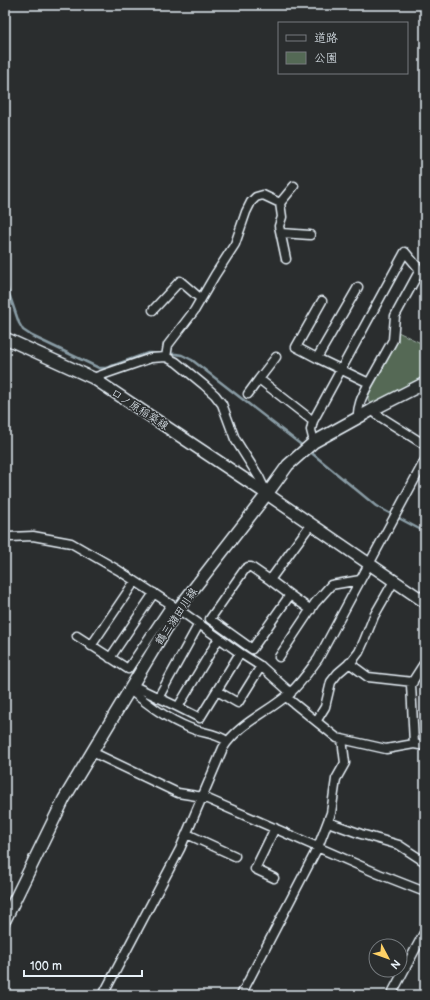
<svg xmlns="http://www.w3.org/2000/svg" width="430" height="1000" font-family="'Balsamiq Sans','Klee One',sans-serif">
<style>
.green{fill:#546955;stroke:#9eada6}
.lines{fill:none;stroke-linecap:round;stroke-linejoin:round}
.stream{stroke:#899ca5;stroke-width:2.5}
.street-casing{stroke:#e8f1f8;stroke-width:11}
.secondary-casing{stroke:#e8f1f8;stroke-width:14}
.street{stroke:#2a2d2e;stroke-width:8}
.secondary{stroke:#2a2d2e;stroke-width:11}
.labels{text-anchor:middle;stroke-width:3;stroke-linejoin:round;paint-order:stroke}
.street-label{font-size:11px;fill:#e8f1f8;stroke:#2a2d2e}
</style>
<rect width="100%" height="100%" fill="#2a2d2e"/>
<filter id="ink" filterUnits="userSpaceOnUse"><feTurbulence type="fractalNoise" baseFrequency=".025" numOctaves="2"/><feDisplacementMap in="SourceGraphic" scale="8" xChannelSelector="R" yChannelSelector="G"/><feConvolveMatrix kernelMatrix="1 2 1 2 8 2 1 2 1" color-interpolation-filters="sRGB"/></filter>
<g filter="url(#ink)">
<!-- green -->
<path class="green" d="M398 332 425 345V377L370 406 368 398 370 392 398 341Z"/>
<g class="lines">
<!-- stream -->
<path class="stream" d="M5 282 19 323 23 330 32 336 99 368H106L148 353 176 354 182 355 192 360 304 447
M308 450 376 506 425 532"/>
<!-- street casing -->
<g class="street-casing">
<path id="street" d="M280 203 294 186
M281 233 310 235
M153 310 180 281 201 299
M166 357 176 362 204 385 215 395 222 404 235 439 259 477 267 494
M276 357 259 379 313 421
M317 358 296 347 322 301
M93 378 151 358 166 357 168 345 194 311 215 275 235 244 246 212 251 202 256 197 263 195 280 203 282 217 279 226 286 259
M248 394 259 379
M372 410 379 416 425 445
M358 418C357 405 363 395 369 383
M314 442 311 430 313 421 405 252 420 270 395 316 393 340 369 383 317 358 358 287
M5 536 9 537 33 536 71 543 118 570 178 609 240 653 262 667 291 693
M270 580 290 595 252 649 210 619 245 569 248 567H251L270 580 311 524
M290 595 311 610
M77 636 128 669 171 605
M219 638 178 707 200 718 240 653
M91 646 135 581
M279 657 315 603 331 585 360 580
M110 658 154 593
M349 663 368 677 413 682
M132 685 178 707
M130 690C149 705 167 719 190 728 204 734 213 732 227 741
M217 691 238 703 261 666
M286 697 337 738 386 749 414 744 411 684 425 662
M158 698 199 624
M317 720 325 707 331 682 338 673 352 661 359 652 364 641 374 616 394 581
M414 744 425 746
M92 752 178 793 203 797 379 874 425 892
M328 822 361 834 399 845 425 862
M187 834 235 856
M274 878 255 869 275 828
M103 995 180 849 223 748C239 723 269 712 290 693 301 683 309 671 318 659L425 460
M241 995 318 847 331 813 336 779 345 763 342 739
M391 995 425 931"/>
</g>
<!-- secondary casing -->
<g class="secondary-casing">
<path id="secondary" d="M5 338 93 378 267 494 425 602
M5 920 64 799 178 609 267 494 288 465 314 442 372 410 425 383"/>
</g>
<!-- street -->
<use href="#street" class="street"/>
<!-- secondary -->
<use href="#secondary" class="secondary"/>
</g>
</g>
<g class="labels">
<!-- street labels -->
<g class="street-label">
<text transform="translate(140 409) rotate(33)" y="4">口ノ原稲築線</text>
<text transform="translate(176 616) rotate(-56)" y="4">鶴三潴田川線</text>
</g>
</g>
<!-- margin -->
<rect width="430" height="1000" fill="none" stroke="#2a2d2e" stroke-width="20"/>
<rect x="10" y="10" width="410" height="980" fill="none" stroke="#e8f1f8" stroke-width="1.5" filter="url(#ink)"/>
<!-- legend -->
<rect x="278" y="22" width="130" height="52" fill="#2a2d2e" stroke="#767b7f"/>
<rect x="286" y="35" width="20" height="6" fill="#2a2d2e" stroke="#767b7f"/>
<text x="314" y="42" font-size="12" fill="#e8f1f8">道路</text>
<rect x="286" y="52" width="20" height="12" fill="#546955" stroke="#767b7f"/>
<text x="314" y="62" font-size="12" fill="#e8f1f8">公園</text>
<!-- north arrow -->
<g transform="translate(388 958) rotate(131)"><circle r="19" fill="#2a2d2e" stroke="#767b7f"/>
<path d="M0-3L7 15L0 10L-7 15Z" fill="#ffd166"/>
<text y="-6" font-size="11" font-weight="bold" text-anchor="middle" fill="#e8f1f8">N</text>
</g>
<!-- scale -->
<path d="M24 970v6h118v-6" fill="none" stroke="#e8f1f8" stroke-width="2"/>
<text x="30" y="970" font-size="12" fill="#e8f1f8" stroke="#2a2d2e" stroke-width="3" paint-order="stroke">100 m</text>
</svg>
